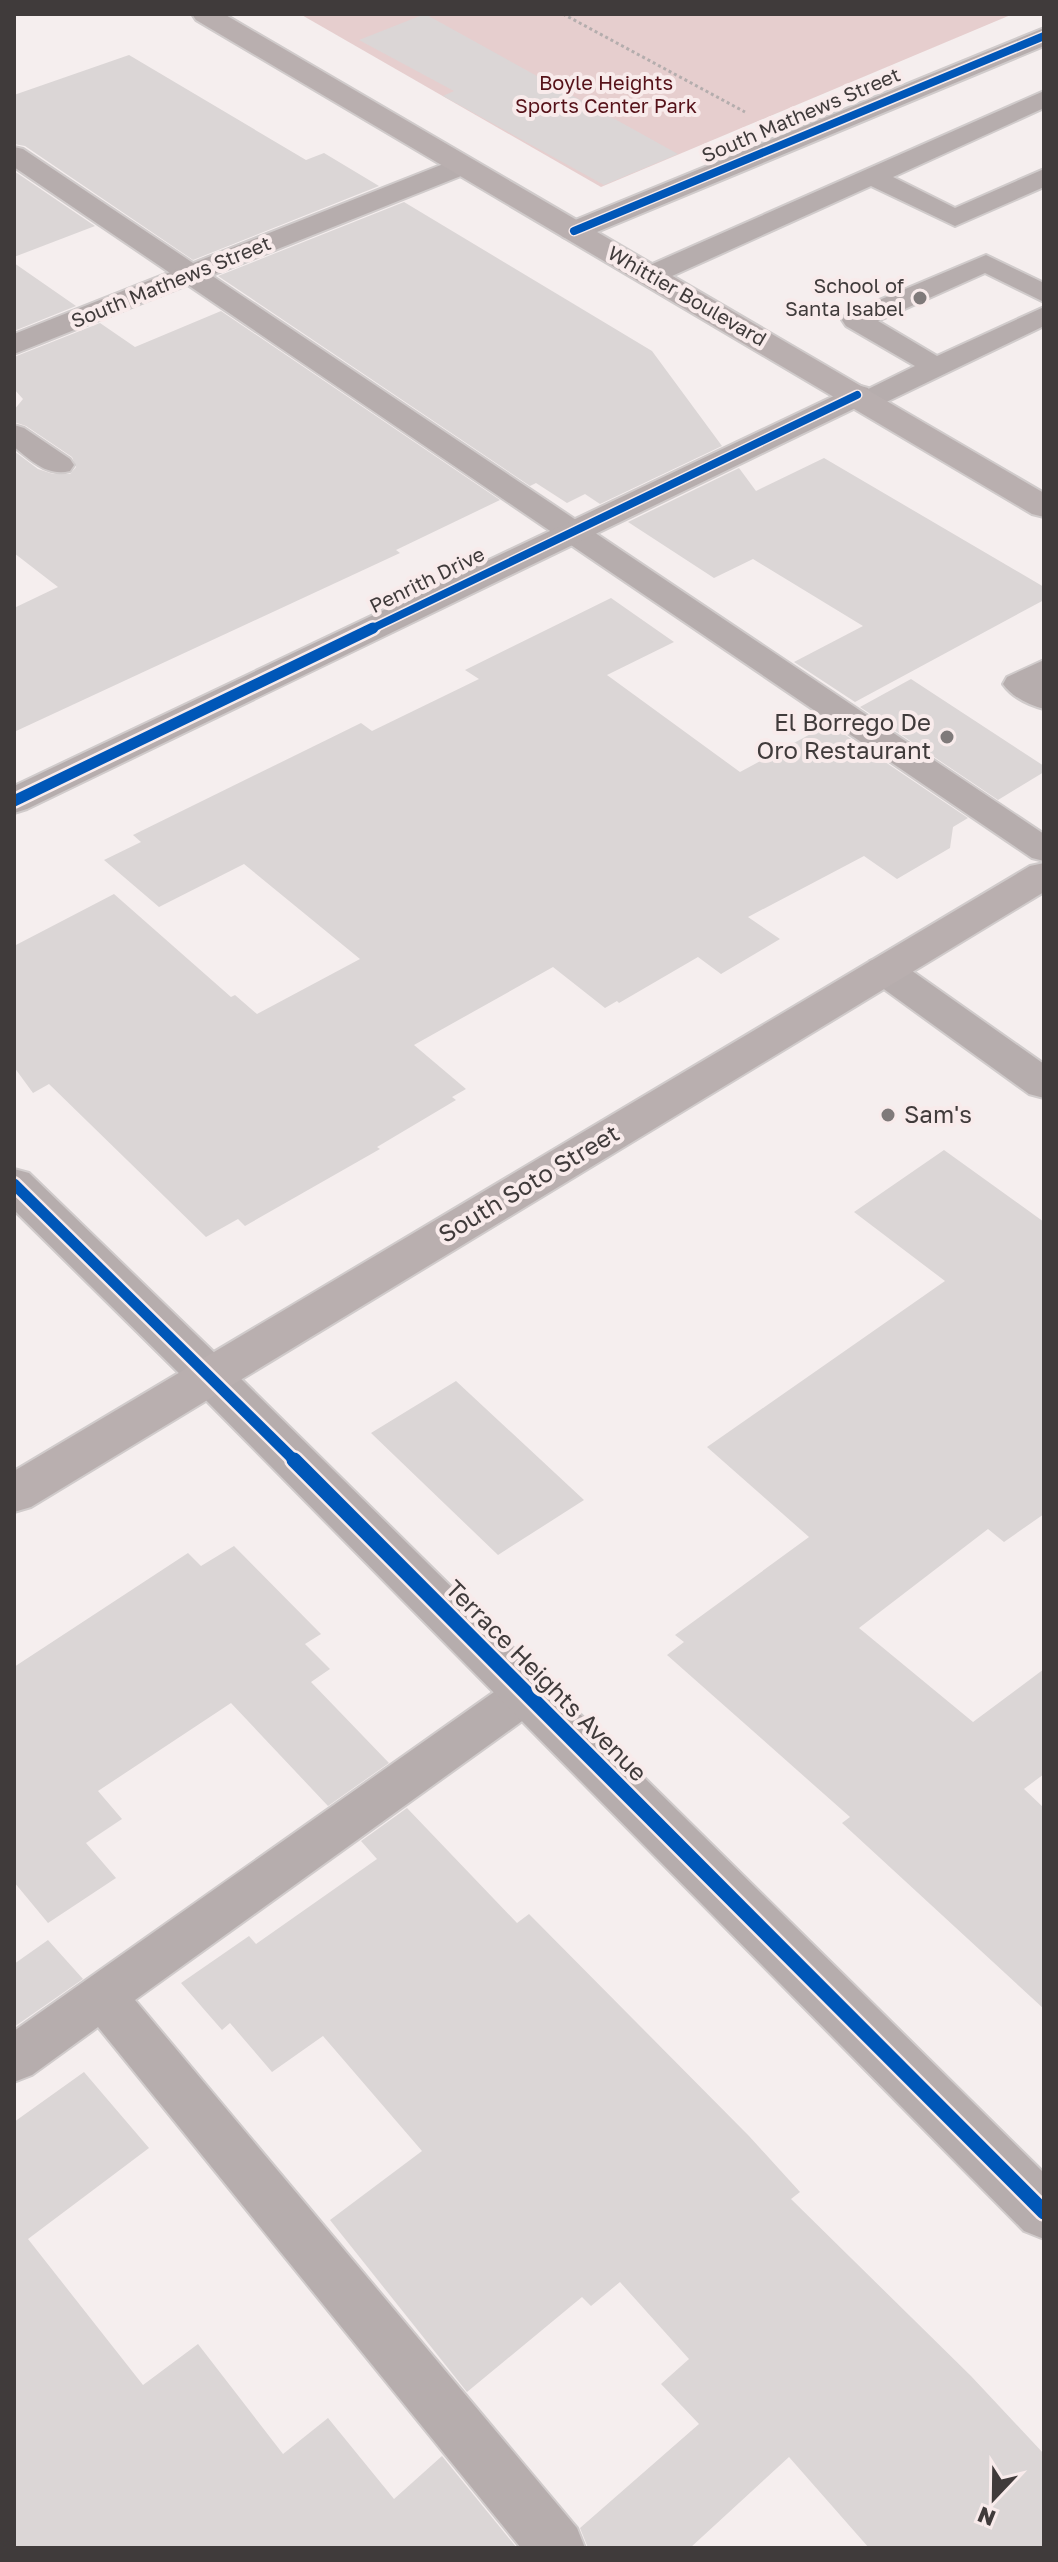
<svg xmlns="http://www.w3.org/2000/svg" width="1058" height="2562" font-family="'Golos Text',sans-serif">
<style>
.green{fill:#e6cece}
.building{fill:#dbd6d6}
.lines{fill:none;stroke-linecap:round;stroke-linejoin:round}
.lane-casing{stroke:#d0cbcb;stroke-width:4}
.street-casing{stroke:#d0cbcb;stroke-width:4}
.primary-casing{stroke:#d0cbcb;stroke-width:4}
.path{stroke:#b4adad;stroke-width:3;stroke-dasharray:3 3;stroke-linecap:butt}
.lane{fill:#b6adad;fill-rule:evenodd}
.street{fill:#b6adad;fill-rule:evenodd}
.primary{fill:#b9afaf;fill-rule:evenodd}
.cycleway-far2-casing{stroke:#f8ebeb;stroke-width:11}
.cycleway-far1-casing{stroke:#f8ebeb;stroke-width:16}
.cycleway-casing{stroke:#f8ebeb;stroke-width:20}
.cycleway-far2{stroke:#0057b8;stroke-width:8}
.cycleway-far1{stroke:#0057b8;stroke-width:11}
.cycleway{stroke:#0057b8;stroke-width:15}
.poi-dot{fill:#7f7a7a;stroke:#f8ebeb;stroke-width:3}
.labels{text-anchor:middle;stroke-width:8;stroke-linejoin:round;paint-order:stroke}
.far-park-label{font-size:20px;fill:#561219;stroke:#f8ebeb}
.far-street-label{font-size:20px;fill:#403b3b;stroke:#f8ebeb}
.far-poi-label{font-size:20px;fill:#403b3b;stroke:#f8ebeb;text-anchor:end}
.poi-label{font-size:24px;fill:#403b3b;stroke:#f8ebeb;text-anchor:end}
.street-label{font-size:24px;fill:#403b3b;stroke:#f8ebeb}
</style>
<rect width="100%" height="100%" fill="#f5eeee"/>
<!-- green -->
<path class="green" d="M300 14H1013L601 187Z"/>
<!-- building -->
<path class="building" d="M425 14 678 154 604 185 443 96 454 91 359 40Z
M129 55 306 160 324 153 379 186 193 260 25 146 14 144V95Z
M14 171 95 226 14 257Z
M404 202 652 351 722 446 600 504 585 494 567 503 536 483 530 486 218 276Z
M14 263 76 306 14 331Z
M221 311 500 500 396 550 400 553 14 732V608L58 587 14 553V451L38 469 53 474H70L76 467 72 457 26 426 14 422V410L23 399 14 389V357L100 323 135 347Z
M824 458 1044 587V600L855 702 794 662 863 626 753 559 714 578 628 522 739 468 756 491Z
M611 598 674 642 607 675 740 772 829 724 968 818 953 827 950 848 897 879 864 856 748 917 780 939 721 974 698 957 619 1003 617 1001 605 1008 553 967 414 1045 466 1089 452 1097 456 1100 377 1147 380 1149 245 1226 238 1219 206 1237 49 1084 33 1093 14 1067V946L114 894 231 997 235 995 257 1014 360 959 244 864 159 907 104 860 141 842 133 835 361 723 372 731 479 679 465 670Z
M911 679 1044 766V772L998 800 860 707Z
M944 1150 1044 1222V1514L1004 1542 988 1529 859 1628 973 1722 1044 1669V1774L1024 1789 1044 1808V2009L842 1823 850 1817 667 1655 684 1642 675 1635 809 1537 707 1447 945 1281 854 1212Z
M456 1381 584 1500 498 1555 371 1433Z
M234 1546 321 1634 305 1644 330 1669 311 1682 389 1763 328 1806 231 1703 98 1791 122 1819 86 1843 116 1878 48 1923 14 1882V1667L188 1553 201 1566Z
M407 1808 517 1923 529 1914 749 2136 800 2192 791 2199 971 2376 1044 2454V2548H869L789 2457 690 2548H588L580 2528 699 2424 661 2384 689 2359 620 2282 591 2306 582 2297 467 2392 330 2220 422 2151 323 2036 272 2072 230 2023 222 2030 181 1983 249 1936 256 1944 377 1859 361 1841Z
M48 1940 83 1979 14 2027V1964Z
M84 2072 149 2148 28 2239 143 2385 198 2344 283 2454 328 2418 394 2499 442 2456 517 2548H14V2122Z"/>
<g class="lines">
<!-- lane casing -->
<g class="lane-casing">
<path id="lane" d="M1044 91V108L893 177 955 208 1044 169V187L955 226 871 186 661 281 651 283 641 281 637 275 641 269Z
M14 147 23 149 1044 834V861L1032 858 14 167Z
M986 255 1044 283V302L985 273 878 321 937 356 1044 307V326L876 407 866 410 856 407 851 401 856 395 915 366 846 326 842 320 846 314Z
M14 425 24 428 70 459 74 465 70 471C47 477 31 460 14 447Z
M1044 660V709C1029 705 1012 697 1003 684L1007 677Z
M527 1674 543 1680 550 1693 543 1706 135 2000 577 2528 585 2548H521L98 2027 32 2075 14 2082V2031L511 1680Z"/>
</g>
<!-- street casing -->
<g class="street-casing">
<path id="street" d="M1044 28V46L585 237 574 240 563 237 559 231 563 225Z
M461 157 471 160 475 166 471 172 14 354V334Z
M857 385 868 388 873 395 868 402 27 809 14 813V786Z
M884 957 898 961 1044 1064V1098L1029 1094 870 979 864 970 870 961Z
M14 1169 29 1173 226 1364 1044 2173V2239L1024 2231 194 1388 14 1210Z"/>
</g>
<!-- primary casing -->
<g class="primary-casing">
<path id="primary" d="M192 14H224L1044 493V517L1032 514 196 20Z
M1044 863V892L31 1507 14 1512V1471L1030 866Z"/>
</g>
<!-- path -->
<path class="path" d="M563 14 745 112
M797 14H851"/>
<!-- lane -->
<use href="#lane" class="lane"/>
<!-- street -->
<use href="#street" class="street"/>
<!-- primary -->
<use href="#primary" class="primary"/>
<!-- cycleway-far2 casing -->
<g class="cycleway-far2-casing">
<path id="cycleway-far2" d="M574 231 1044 36
M369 630 857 395"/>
</g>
<!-- cycleway-far1 casing -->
<g class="cycleway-far1-casing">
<path id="cycleway-far1" d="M14 801 373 628
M14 1184 296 1462"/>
</g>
<!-- cycleway casing -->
<g class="cycleway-casing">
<path id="cycleway" d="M294 1460 1044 2212"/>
</g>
<!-- cycleway-far2 -->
<use href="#cycleway-far2" class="cycleway-far2"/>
<!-- cycleway-far1 -->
<use href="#cycleway-far1" class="cycleway-far1"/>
<!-- cycleway -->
<use href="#cycleway" class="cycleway"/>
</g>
<!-- markers -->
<g class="poi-dot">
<circle cx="920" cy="298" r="8"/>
<circle cx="947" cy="737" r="8"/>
<circle cx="888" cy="1115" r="8"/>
</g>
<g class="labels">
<!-- far-park labels -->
<g class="far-park-label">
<text x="606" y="90">Boyle Heights<tspan x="606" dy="23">Sports Center Park</tspan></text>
</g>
<!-- far-street labels -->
<g class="far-street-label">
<text transform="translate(801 115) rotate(-23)" y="7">South Mathews Street</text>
<text transform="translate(171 282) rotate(-22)" y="7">South Mathews Street</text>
<text transform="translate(687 296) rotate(30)" y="7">Whittier Boulevard</text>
<text transform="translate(427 580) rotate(-26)" y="7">Penrith Drive</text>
</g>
<!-- far-poi labels -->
<g class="far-poi-label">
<text x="904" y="293">School of<tspan x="904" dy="23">Santa Isabel</tspan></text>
</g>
<!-- poi labels -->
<g class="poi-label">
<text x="931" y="731">El Borrego De<tspan x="931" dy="28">Oro Restaurant</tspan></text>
<text x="904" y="1123" text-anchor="start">Sam's</text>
</g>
<!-- street labels -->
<g class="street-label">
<text transform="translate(529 1184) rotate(-31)" y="8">South Soto Street</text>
<text transform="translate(546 1681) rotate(45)" y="8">Terrace Heights Avenue</text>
</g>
</g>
<!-- border -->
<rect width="1058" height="2562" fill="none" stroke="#403b3b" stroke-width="32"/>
<!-- north arrow -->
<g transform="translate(994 2498) rotate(202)" stroke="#f8ebeb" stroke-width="6" paint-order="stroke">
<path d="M0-6L14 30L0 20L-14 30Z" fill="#403b3b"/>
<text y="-12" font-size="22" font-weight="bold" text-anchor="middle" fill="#403b3b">N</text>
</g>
</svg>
